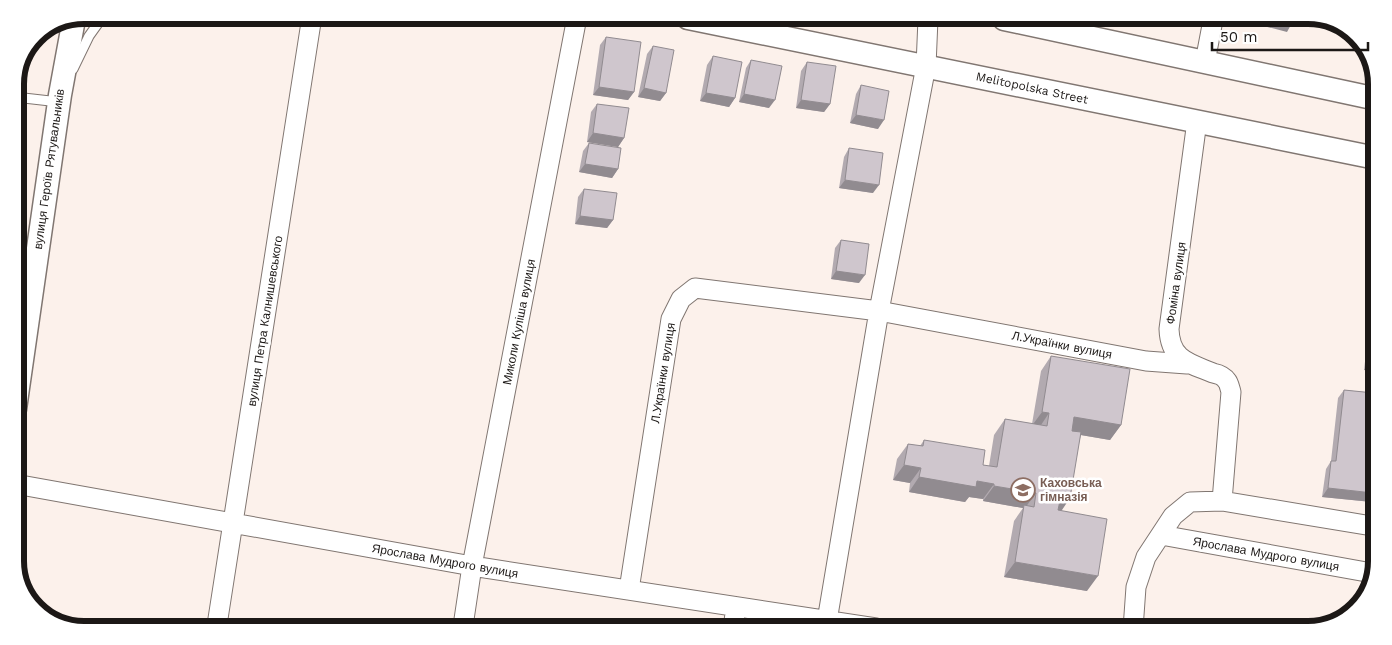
<svg xmlns="http://www.w3.org/2000/svg" width="1392" height="645" font-family="'Work Sans',sans-serif">
<style>
.lines{fill:none;stroke-linecap:round;stroke-linejoin:round}
.service-casing{stroke:#807671;stroke-width:11}
.minor-casing{stroke:#807671;stroke-width:21}
.tertiary-casing{stroke:#807671;stroke-width:25}
.service{stroke:#fff;stroke-width:9}
.minor{stroke:#fff;stroke-width:19}
.tertiary{stroke:#fff;stroke-width:22}
.wall{fill:#b2aab0}
.shaded-wall{fill:#918b90}
.building{fill:#cfc6cd;stroke:#918b90}
.labels{text-anchor:middle;stroke-width:5;stroke-linejoin:round;paint-order:stroke}
.street-label{font-size:12px;fill:#1c1816;stroke:#fff}
.education-label{font-size:12px;font-weight:bold;fill:#785e54;stroke:#fff;text-anchor:start}
.rim{fill:none;stroke:#1c1816;stroke-width:6}
</style>
<rect width="100%" height="100%" fill="#fcf1eb"/>
<g class="lines">
<!-- service casing -->
<g class="service-casing">
<path id="service" d="M73 69 89 36 104 15
M15 97 59 102"/>
</g>
<!-- minor casing -->
<g class="minor-casing">
<path id="minor" d="M1205 62 1213 20
M1197 121 1169 329C1170 360 1189 363 1213 373 1218 374 1224 376 1227 381 1229 383 1230 389 1231 392L1222 501
M15 484 472 566 876 628
M1161 535 1372 573
M629 590 671 319 681 299 695 288 879 311 1146 361 1187 364
M827 621 879 311 926 66 928 19
M217 625 312 16
M463 626 472 566 577 17
M733 628 736 607
M1133 629 1136 587 1146 557 1173 516 1190 502 1222 501 1372 526"/>
</g>
<!-- tertiary casing -->
<g class="tertiary-casing">
<path id="tertiary" d="M688 18 1376 158
M1004 19 1377 99
M15 409 60 95 74 19"/>
</g>
<!-- service -->
<use href="#service" class="service"/>
<!-- minor -->
<use href="#minor" class="minor"/>
<!-- tertiary -->
<use href="#tertiary" class="tertiary"/>
</g>
<!-- wall -->
<path class="wall" d="M606 37 634 92 628 100 593 95 600 45Z
M653 46 666 93 660 101 638 97 647 54Z
M713 56 735 98 729 107 700 101 707 65Z
M751 60 769 108 739 102 746 68Z
M807 62 830 104 824 112 796 108 801 71Z
M861 85 878 129 850 123 856 94Z
M597 104 624 138 618 147 587 142 591 112Z
M589 143 618 169 612 178 579 172 583 151Z
M849 148 873 193 839 188 844 157Z
M1376 188 1375 229 1369 228 1372 193Z
M584 189 613 220 607 228 575 224 578 197Z
M841 240 859 283 831 279 835 248Z
M1374 328V371L1364 370 1368 336Z
M1051 356 1121 425 1110 440 1081 435 1061 511 1087 591 1004 577 1014 521 1023 508 983 501V499L969 497 965 502 909 492 910 483 893 480 897 459 908 444 920 446 924 440 983 465 989 466 994 435 1005 419 1032 424 1041 371Z
M1344 390 1374 393 1372 502 1322 497 1326 469 1331 461 1338 398Z"/>
<!-- shaded-wall -->
<path class="shaded-wall" d="M1259 20H1280L1292 23 1287 32 1256 24Z
M599 87 634 92 628 100 593 95Z
M644 88 666 93 660 101 638 97Z
M706 93 735 98 729 107 700 101Z
M744 94 775 100 769 108 739 102Z
M801 100 830 104 824 112 796 108Z
M856 115 884 120 878 129 850 123Z
M593 133 624 138 618 147 587 142Z
M585 164 618 169 612 178 579 172Z
M845 180 879 185 873 193 839 188Z
M580 216 613 220 607 228 575 224Z
M1375 220V229L1369 228Z
M836 271 865 275 859 283 831 279Z
M1370 362H1374V371L1364 370Z
M1042 412 1049 413 1039 428 1031 427Z
M1074 417 1121 425 1110 440 1063 432Z
M904 465 921 468 910 483 893 480Z
M919 477 977 481 994 484 983 499 969 497 965 502 909 492Z
M994 486 1036 493 1025 508 1024 505 1023 508 983 501Z
M1328 488 1373 493V501L1372 502 1322 497Z
M1061 496 1070 498 1060 513 1050 511Z
M1015 562 1098 576 1087 591 1004 577Z"/>
<!-- building -->
<path class="building" d="M1280 20H1293L1292 23Z
M606 37 641 42 634 92 599 87Z
M653 46 674 50 666 93 644 88Z
M713 56 742 62 735 98 706 93Z
M751 60 782 66 775 100 744 94Z
M807 62 836 66 830 104 801 100Z
M861 85 889 91 884 120 856 115Z
M597 104 629 108 624 138 593 133Z
M589 143 621 148 618 169 585 164Z
M849 148 883 153 879 185 845 180Z
M584 189 617 193 613 220 580 216Z
M841 240 869 244 865 275 836 271Z
M1374 328V362H1370Z
M1051 356 1130 369 1121 425 1074 417 1072 431 1081 432 1070 498 1061 496 1058 510 1107 519 1098 576 1015 562 1024 505 1034 507 1036 493 994 486V484L977 481 976 487 919 477 921 468 904 465 908 444 923 446 924 440 985 450 983 465 997 467 1005 419 1047 426 1049 413 1042 412Z
M1344 390 1374 393 1373 493 1328 488 1331 461H1336Z"/>
<!-- icons -->
<defs>
<g id="school-ring" transform="scale(1.25)"><circle r="9.5" fill="#fff" stroke="#8d6e63" stroke-width="1.5"/><path d="M0-5L7-2L0 1L-7-2ZM-4 1L0 2.5L4 1V4Q0 6-4 4Z" fill="#8d6e63"/></g>
</defs>
<g fill-rule="evenodd">
<use href="#school-ring" x="1023" y="490"/>
</g>
<g class="labels">
<!-- street labels -->
<g class="street-label">
<text transform="translate(1032 88) rotate(12)" y="4">Melitopolska Street</text>
<text transform="translate(49 169) rotate(-82)" y="4">вулиця Героїв Рятувальників</text>
<text transform="translate(1176 283) rotate(-82)" y="4">Фоміна вулиця</text>
<text transform="translate(265 321) rotate(-81)" y="4">вулиця Петра Калнишевського</text>
<text transform="translate(519 322) rotate(-79)" y="4">Миколи Куліша вулиця</text>
<text transform="translate(1062 345) rotate(11)" y="4">Л.Українки вулиця</text>
<text transform="translate(663 373) rotate(-81)" y="4">Л.Українки вулиця</text>
<text transform="translate(1266 554) rotate(10)" y="4">Ярослава Мудрого вулиця</text>
<text transform="translate(445 561) rotate(10)" y="4">Ярослава Мудрого вулиця</text>
</g>
<!-- education labels -->
<g class="education-label">
<text x="1040" y="487">Каховська<tspan x="1040" dy="14">гімназія</tspan></text>
</g>
</g>
<!-- crop -->
<path d="M0 0H1392V645H0ZM84 24H1308A60 60 0 0 1 1368 84V561A60 60 0 0 1 1308 621H84A60 60 0 0 1 24 561V84A60 60 0 0 1 84 24Z" fill="#fff" fill-rule="evenodd"/>
<path class="rim" d="M84 24H1308A60 60 0 0 1 1368 84V561A60 60 0 0 1 1308 621H84A60 60 0 0 1 24 561V84A60 60 0 0 1 84 24Z"/>
<!-- scale -->
<path d="M1212 42v8h156v-8" fill="none" stroke="#1c1816" stroke-width="2.5"/>
<text x="1220" y="42" font-size="15" fill="#1c1816" stroke="#ffffff" stroke-width="4" paint-order="stroke">50 m</text>
</svg>
